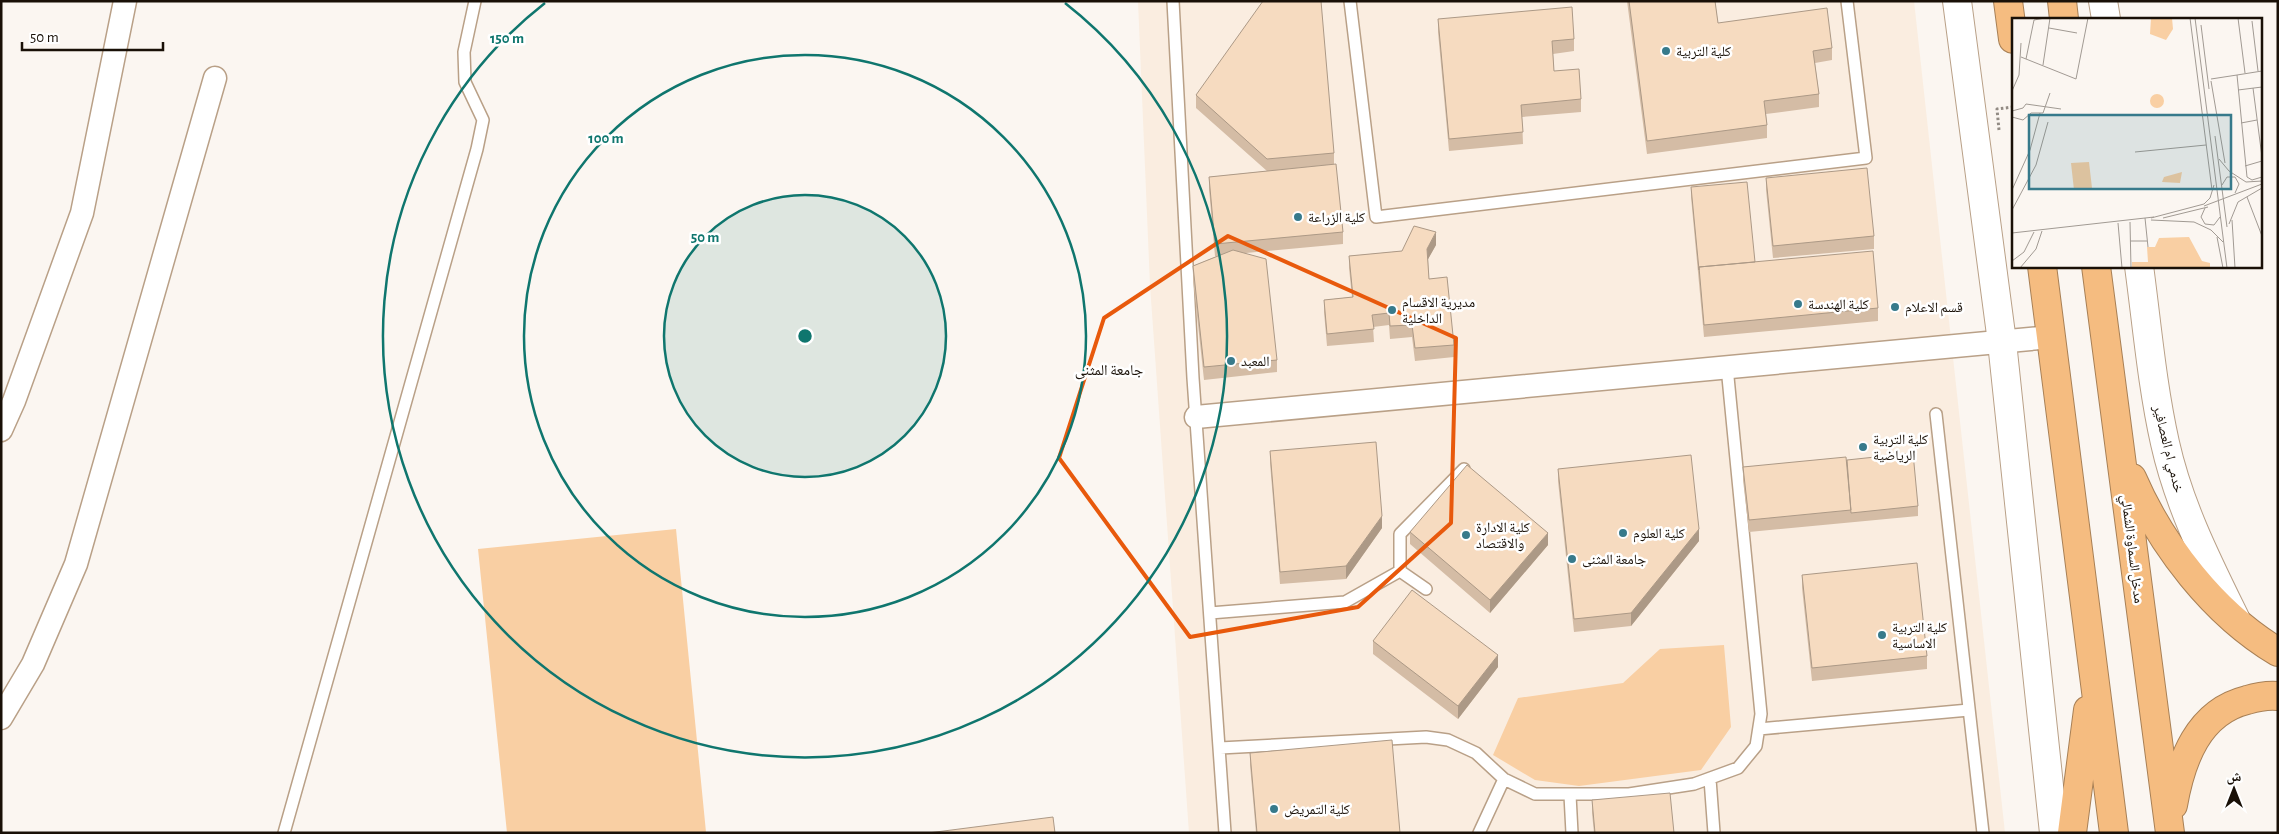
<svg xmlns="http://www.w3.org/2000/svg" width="2279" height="834" font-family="'Alegreya Sans','Noto Naskh Arabic',sans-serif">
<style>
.built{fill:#faede0}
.green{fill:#f9cfa3}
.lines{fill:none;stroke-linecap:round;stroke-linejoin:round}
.lane-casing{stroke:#b9a087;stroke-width:14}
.street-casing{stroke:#b9a087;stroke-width:25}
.secondary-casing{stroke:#b9a087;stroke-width:30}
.highway-casing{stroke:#a88056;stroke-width:30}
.path{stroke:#928b84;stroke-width:3;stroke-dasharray:2.5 2.5;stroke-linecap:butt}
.lane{stroke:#fff;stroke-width:11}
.street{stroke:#fff;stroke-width:22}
.secondary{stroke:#fff;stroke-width:28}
.highway{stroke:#f5bc80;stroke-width:28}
.wall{fill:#d4bca5}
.shaded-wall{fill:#ac9986}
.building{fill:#f6dbc0;stroke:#ac9986}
.marked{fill:none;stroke:#e8590c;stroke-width:4;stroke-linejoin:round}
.ring{fill:none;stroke:#0f766e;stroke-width:2.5}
.poi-dot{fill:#377a8b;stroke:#fff;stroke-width:2}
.labels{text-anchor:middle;stroke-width:5;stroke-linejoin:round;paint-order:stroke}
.poi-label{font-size:14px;fill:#191007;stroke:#fff;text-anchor:start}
.street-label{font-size:14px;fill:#191007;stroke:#fff}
.neighbourhood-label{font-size:15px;fill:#191007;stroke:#fff}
.inset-road{fill:none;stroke:#a19a93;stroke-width:1}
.view{fill:#377a8b;fill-opacity:0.15;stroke:#377a8b;stroke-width:2.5}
.inset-edge{fill:none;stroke:#191007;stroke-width:2.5}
.centre{fill:#0f766e;stroke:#fff;stroke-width:2.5}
.ring-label{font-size:15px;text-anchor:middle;font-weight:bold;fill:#0f766e;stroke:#fff;stroke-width:5;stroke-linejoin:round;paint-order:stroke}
</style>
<rect width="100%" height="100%" fill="#fbf6f1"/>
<!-- built -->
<path class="built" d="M1138 1H1914L2005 833H1189L1150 285Z"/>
<!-- green -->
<path class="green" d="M676 529 706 832 507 833 478 549Z
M1724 645 1731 727 1701 770 1579 786 1535 780 1493 755 1518 698 1623 683 1660 649Z"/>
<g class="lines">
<!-- lane casing -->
<g class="lane-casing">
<path id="lane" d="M1173 1 1193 378 1225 833
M1350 1 1376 217 1866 158 1847 1
M1936 414 1983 833
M1426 589 1400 571V534L1464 469
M1210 613 1345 602 1400 571
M1759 729 1969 710
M1220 748 1426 737 1448 740 1476 753 1504 779 1535 794H1629L1694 784 1738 768 1756 746 1761 714 1727 367
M1710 779 1714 833
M1570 795 1572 833
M284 833 477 149 483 120 465 82 464 52 475 1
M1479 833 1504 779"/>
</g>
<!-- street casing -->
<g class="street-casing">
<path id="street" d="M1196 417 2051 337
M1 430 14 401 82 213 125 1
M1 718 33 664 76 564 215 78"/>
</g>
<!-- secondary casing -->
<g class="secondary-casing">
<path id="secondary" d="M1957 1 2002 342 2054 833
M2103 1 2106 19
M2139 266C2147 325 2152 385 2165 443 2179 506 2208 563 2236 620"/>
</g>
<!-- highway casing -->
<g class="highway-casing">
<path id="highway" d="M2008 1 2013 39
M2062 1 2064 19
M2042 266 2114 833
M2096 266 2170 833
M2132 478C2161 545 2214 614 2278 652
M2173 805C2181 760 2198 712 2247 700 2257 697 2267 695 2278 696
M2072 833 2088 710"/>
</g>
<!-- path -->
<path class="path" d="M1999 130 1997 109 2013 107"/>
<!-- lane -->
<use href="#lane" class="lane"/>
<!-- street -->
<use href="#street" class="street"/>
<!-- secondary -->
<use href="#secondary" class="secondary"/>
<!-- highway -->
<use href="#highway" class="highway"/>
</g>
<!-- wall -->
<path class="wall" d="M1627 1H1715L1718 23 1832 48V60L1815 63 1819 94V107L1766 114 1767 125V138L1647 154Z
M1438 19 1574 39V51L1553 54 1554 71 1581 99V112L1522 117 1523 144 1449 151 1438 32Z
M1196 95 1334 153V165L1343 232V244L1246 253 1277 360V372L1204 380 1193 279V266L1217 256H1215L1209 189V177L1267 171 1196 108Z
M1766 178 1874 236V249L1773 258 1766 190Z
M1691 187 1755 262 1878 308V321L1704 337 1691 197Z
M1436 245 1428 259 1429 279 1454 345V357L1415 361 1412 337 1390 339 1389 325 1373 327 1374 342 1327 346 1324 312V300L1352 297 1349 268V256L1402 251Z
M1270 451 1382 528 1346 579 1280 584 1270 463Z
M1847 460 1918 506V516L1749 532 1743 480V467Z
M1558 469 1699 541 1631 626 1574 632 1558 481Z
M1410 532 1548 545 1490 613 1410 544Z
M1802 575 1927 656V669L1812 681 1802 588Z
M1373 641 1498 667 1458 719 1373 654Z
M1250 753 1400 833H1256L1250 765Z
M1592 800 1674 833H1594L1592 813Z"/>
<!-- shaded-wall -->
<path class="shaded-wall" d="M1436 232V245L1427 261V249Z
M1382 516V528L1346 579V566Z
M1699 529V541L1631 626V613Z
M1548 533V545L1490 613V600Z
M1498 655V667L1458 719V706Z"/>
<!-- building -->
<path class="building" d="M1263 1H1321L1334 153 1267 159 1196 95Z
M1629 1H1715L1718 23 1827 8 1832 48 1813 51 1819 94 1764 101 1767 125 1647 141Z
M1572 7 1574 39 1552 41 1554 71 1579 69 1581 99 1521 105 1523 132 1449 139 1438 19Z
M1336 164 1343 232 1215 244 1209 177Z
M1867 168 1874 236 1773 246 1766 178Z
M1747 182 1755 262 1699 267V270L1691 187Z
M1414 226 1436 232 1427 249 1429 279 1447 277 1454 345 1415 348 1412 325 1390 326 1389 313 1372 315 1374 329 1327 334 1324 300 1353 297 1349 256 1402 251Z
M1233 250 1266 259 1277 360 1204 367 1193 266Z
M1873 251 1878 308 1704 325 1699 267Z
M1376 442 1382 516 1346 566 1280 572 1270 451Z
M1913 453 1918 506 1851 513 1847 460Z
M1691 455 1699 529 1631 613 1574 619 1558 469Z
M1846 457 1851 510 1749 520 1743 467Z
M1467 465 1548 533 1490 600 1410 532Z
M1917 563 1927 656 1812 668 1802 575Z
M1412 590 1498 655 1458 706 1373 641Z
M1392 740 1400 833H1257L1250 753Z
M1670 793 1674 833H1595L1592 800Z
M1053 817 1055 833H928Z"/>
<!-- marked area -->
<path class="marked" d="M1228 236 1456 338 1451 523 1358 607 1190 637 1059 458 1104 318Z"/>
<!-- distance rings -->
<circle cx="805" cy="336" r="141" fill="#0f766e" fill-opacity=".12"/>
<g class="ring">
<circle cx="805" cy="336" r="141"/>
<circle cx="805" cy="336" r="281"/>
<path d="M1065 3A422 422 0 1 1 545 3"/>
</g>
<!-- markers -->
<g class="poi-dot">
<circle cx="1666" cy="51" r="5"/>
<circle cx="1298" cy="217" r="5"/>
<circle cx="1798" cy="304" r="5"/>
<circle cx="1895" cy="307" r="5"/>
<circle cx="1392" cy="310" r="5"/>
<circle cx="1231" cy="361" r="5"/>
<circle cx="1863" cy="447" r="5"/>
<circle cx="1623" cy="533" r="5"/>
<circle cx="1466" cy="535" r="5"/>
<circle cx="1572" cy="559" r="5"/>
<circle cx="1882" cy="635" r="5"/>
<circle cx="1274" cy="809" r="5"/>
</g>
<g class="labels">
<!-- poi labels -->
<g class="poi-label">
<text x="1676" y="56">كلية التربية</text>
<text x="1308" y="222">كلية الزراعة</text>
<text x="1402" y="307">مديرية الاقسام<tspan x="1402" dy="16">الداخلية</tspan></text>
<text x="1808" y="309">كلية الهندسة</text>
<text x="1905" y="312">قسم الاعلام</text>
<text x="1241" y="366">المعبد</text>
<text x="1873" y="444">كلية التربية<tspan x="1873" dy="16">الرياضية</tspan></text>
<text x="1476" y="532">كلية الادارة<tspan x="1476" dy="16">والاقتصاد</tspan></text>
<text x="1633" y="538">كلية العلوم</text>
<text x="1582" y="564">جامعة المثنى</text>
<text x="1892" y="632">كلية التربية<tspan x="1892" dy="16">الاساسية</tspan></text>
<text x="1284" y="814">كلية التمريض</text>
</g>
<!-- street labels -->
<g class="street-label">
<text transform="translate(2169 449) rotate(76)" y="5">خدمي ام العصافير</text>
<text transform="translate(2133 549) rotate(83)" y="5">مدخل السماوة الشمالي</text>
</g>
<!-- neighbourhood labels -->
<g class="neighbourhood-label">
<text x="1109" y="375">جامعة المثنى</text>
</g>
</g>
<!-- overview -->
<g transform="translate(2012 18)">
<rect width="250" height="250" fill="#fbf6f1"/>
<path d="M139 0H160L161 11 154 22 138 16ZM138 83a7 7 0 1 1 14 0a7 7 0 1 1-14 0ZM77 144 80 170 62 172 59 145ZM170 154 168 165 150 164 152 159ZM177 219 190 243 198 245V250H120V244H136L135 229H143L147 220Z" fill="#f9cfa3"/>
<path class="inset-road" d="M178 0 200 172M183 0 215 250M226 0 233 55M240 3 246 53M189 7 197 71M37 10 65 15M9 39 64 61 76 0M14 41 22 2 33 0M31 47 38 0M225 57 250 53M199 61 225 57 235 159 240 162 250 159M199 63 213 145M241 70 250 139M226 72 250 69M0 73 7 57 9 25M0 93 11 90 14 86 49 91M0 99 11 102 19 95H31L38 75M229 105 245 102M203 118 215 209M123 134 194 127M207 141 217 153 234 164 250 163M233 148 250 143M210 167 215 159H223L227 166 223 175M0 172 18 132 28 95M235 179 250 218M192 188 250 166M193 190 189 199 193 206 202 207 208 199M0 192 24 147 36 104M133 200 136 229M139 200 192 186 198 180 202 167M151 200 196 189M139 202 182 204 199 212 211 224M220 202 223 250M118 204 119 250M106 205 110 250M217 206 226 184 250 170M0 215 142 199M205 219 211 250M118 223H135M0 243 12 234 22 214M8 250 24 231 30 213"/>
<path class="view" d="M17 97H219V171H17Z"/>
<rect width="250" height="250" class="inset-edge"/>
</g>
<circle cx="805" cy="336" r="8" class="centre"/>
<g class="ring-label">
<text x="507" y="43">150 m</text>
<text x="606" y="143">100 m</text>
<text x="705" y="242">50 m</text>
</g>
<!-- border -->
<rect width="2279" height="834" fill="none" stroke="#191007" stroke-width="5"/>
<!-- north arrow -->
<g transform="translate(2234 789)" stroke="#ffffff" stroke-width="4" paint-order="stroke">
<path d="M0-4L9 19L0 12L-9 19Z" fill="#191007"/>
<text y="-8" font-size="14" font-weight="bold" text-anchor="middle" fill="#191007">ش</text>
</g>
<!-- scale -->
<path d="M22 42v8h141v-8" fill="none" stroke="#191007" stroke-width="2.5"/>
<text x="30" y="42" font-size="15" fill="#191007" stroke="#ffffff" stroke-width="4" paint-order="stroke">50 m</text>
</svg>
